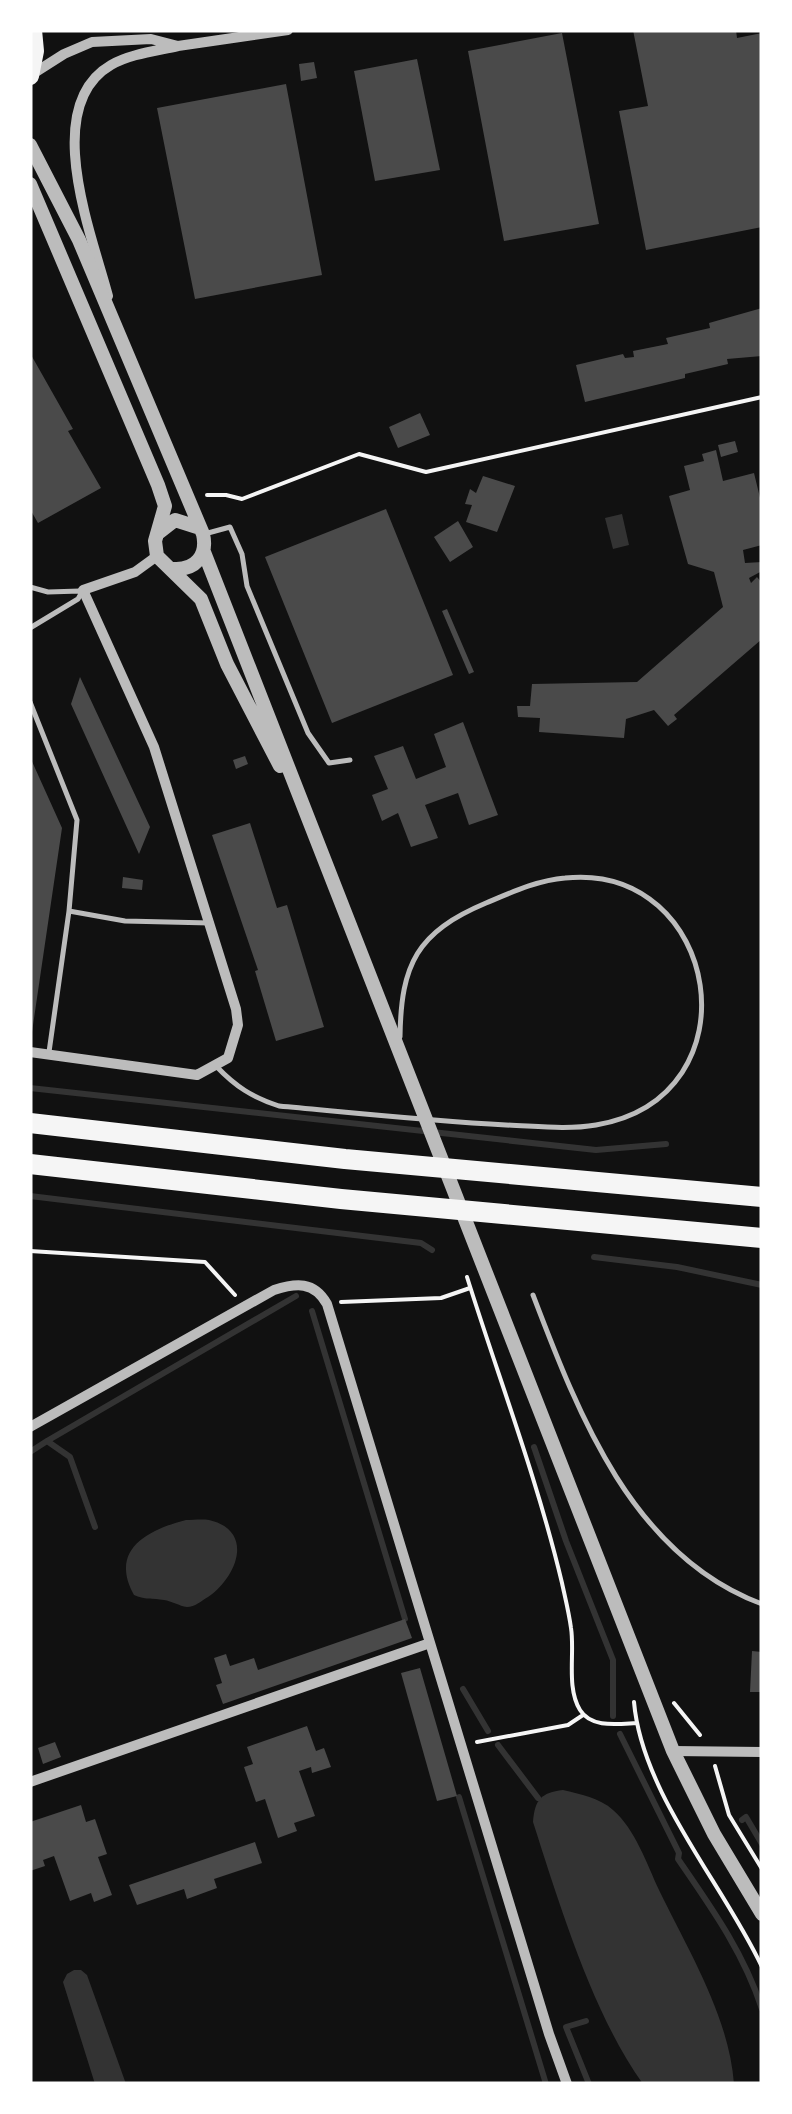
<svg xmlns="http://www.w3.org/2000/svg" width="792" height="2114" font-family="Inter,sans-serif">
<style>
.water{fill:#333}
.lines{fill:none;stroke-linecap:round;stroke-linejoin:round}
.stream{stroke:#333;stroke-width:6}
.building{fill:#4a4a4a}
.path{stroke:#f5f5f5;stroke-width:4}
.service{stroke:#bcbcbc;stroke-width:5}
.minor{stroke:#bcbcbc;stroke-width:10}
.tertiary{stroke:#bcbcbc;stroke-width:14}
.primary{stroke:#f5f5f5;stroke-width:18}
.motorway{stroke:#f5f5f5;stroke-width:20}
</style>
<rect width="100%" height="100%" fill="#111"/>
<!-- water -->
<path class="water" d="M622 514 629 545 613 549 605 518Z
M186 1520C193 1520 202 1519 209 1520 256 1531 236 1578 208 1597 201 1601 195 1607 187 1607 179 1606 172 1601 164 1600 153 1598 144 1600 134 1595 109 1550 147 1530 186 1520Z
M563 1790C580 1794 600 1798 613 1810 635 1829 647 1864 659 1890 688 1950 729 2016 734 2084H643C593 2015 559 1903 533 1822 535 1799 541 1793 563 1790Z
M74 1970H81L87 1975 126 2084H95L63 1982 67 1974Z"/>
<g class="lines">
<!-- stream -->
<path class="stream" d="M30 1088 596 1150 666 1144
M30 1196 421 1243 432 1250
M594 1257 677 1267 762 1285
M312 1311 405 1619
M534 1447 566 1541 613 1660V1716
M30 1452 47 1441
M95 1527 70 1457 47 1441 296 1296
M463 1689 488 1731
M620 1734 679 1853 678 1859C711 1907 744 1953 762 2009
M498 1745 538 1798
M459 1797 546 2084
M742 1820 746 1817 762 1844
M586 2021 566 2027 589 2084"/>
</g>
<!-- building -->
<path class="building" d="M633 30H736L737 38 762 33V227L646 250 619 111 648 106Z
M562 33 599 224 504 241 468 51Z
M417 59 440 170 375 181 354 71Z
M314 62 317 78 301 81 299 64Z
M286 84 322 275 195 299 157 108Z
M762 308V356L727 359 728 364 685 374V378L585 402 576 365 623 354 625 358 634 357 633 351 668 344 666 338 710 328 709 323Z
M30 353 73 429 68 431 101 488 38 523 30 509Z
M420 413 430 435 398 448 389 427Z
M735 441 738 452 721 457 718 445Z
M716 450 723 481 754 473 762 506V545L743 550 745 563 762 562V571L749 578 751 583 757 577 762 583V639L674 715 677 719 668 726 654 710 626 719 624 738 539 732 540 718 518 717 517 706H530L532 684 637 682 723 607 714 572 688 564 669 496 690 490 684 466 704 461 702 454Z
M483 476 515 486 497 532 466 522 472 505 465 504 470 489 476 493Z
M386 509 453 675 332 723 265 557Z
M458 521 473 547 450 562 434 537Z
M447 609 474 672 469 674 442 611Z
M80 677 150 827 139 854 71 704Z
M463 722 498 815 469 825 458 793 425 805 438 838 411 847 398 813 382 821 372 795 388 789 374 756 403 746 416 779 446 767 434 734Z
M245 756 248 764 236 769 233 760Z
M30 757 62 828 32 1032H30Z
M250 823 277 908 287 905 324 1027 276 1041 255 971 258 970 212 835Z
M123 877 143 880 142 890 122 888Z
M405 1619 412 1638 223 1704 216 1685 222 1683 214 1658 226 1654 230 1666 254 1658 258 1670Z
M752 1651 762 1652V1692H750Z
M420 1668 457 1796 437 1801 401 1673Z
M307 1726 316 1751 324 1748 331 1767 312 1773 311 1767 299 1771 315 1816 294 1823 297 1831 278 1838 265 1799 256 1802 244 1767 253 1764 247 1747Z
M55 1742 61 1757 43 1764 38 1748Z
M81 1805 86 1822 95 1819 107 1854 98 1857 112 1895 94 1902 91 1893 70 1901 54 1856 43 1860 45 1866 30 1871V1822Z
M255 1842 262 1863 214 1879 217 1888 187 1899 184 1889 137 1905 129 1885Z"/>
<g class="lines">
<!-- path -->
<path class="path" d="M207 495H226L242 499 359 454 426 472 762 397
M30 1251 205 1262 235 1295
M467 1277C499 1379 537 1478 562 1583 565 1597 569 1613 571 1628 575 1653 566 1687 580 1710 591 1728 617 1724 636 1723
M341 1302 441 1298 470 1288
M634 1702C642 1794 724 1885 762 1967
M674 1703 700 1735
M477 1742 568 1725 583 1715
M715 1766 729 1815 762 1869"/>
<!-- service -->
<path class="service" d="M208 533 230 527 242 554 247 586 308 733 329 763 350 760
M30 587 48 592 80 591
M30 628 78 599 83 590
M30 702 77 820 69 911 49 1052
M69 911 125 921 210 923
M216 1066C236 1087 252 1097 279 1106 355 1113 430 1121 506 1125 535 1126 567 1130 596 1125 760 1097 720 862 565 878 538 880 510 893 486 903 417 932 401 964 400 1037
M533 1295C578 1413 632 1556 762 1604"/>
<!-- minor -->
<path class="minor" d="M31 75 64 54 92 42 151 39 178 46 288 30
M108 296C92 235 40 106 111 65 130 54 156 51 178 46
M30 1052 197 1075 228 1058 238 1025 236 1009 154 747 83 590 135 572 157 556
M30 1427 274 1290C296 1283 314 1281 327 1304L549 2034 567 2084
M673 1751 762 1752
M30 1782 430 1643"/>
<!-- tertiary -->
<path class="tertiary" d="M30 145 79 240 203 534C208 556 195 570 174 569
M30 184 158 485 165 506 155 541 157 556 201 599 227 664 280 766
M157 534 175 520 197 527
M204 552 673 1751 714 1834 762 1914"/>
<!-- primary -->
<path class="primary" d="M30 76 35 51 33 30"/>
<!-- motorway -->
<path class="motorway" d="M30 1123 345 1159 762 1197
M30 1164 341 1199 762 1238"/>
</g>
<!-- border -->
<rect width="792" height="2114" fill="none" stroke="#ffffff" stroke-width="65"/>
</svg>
